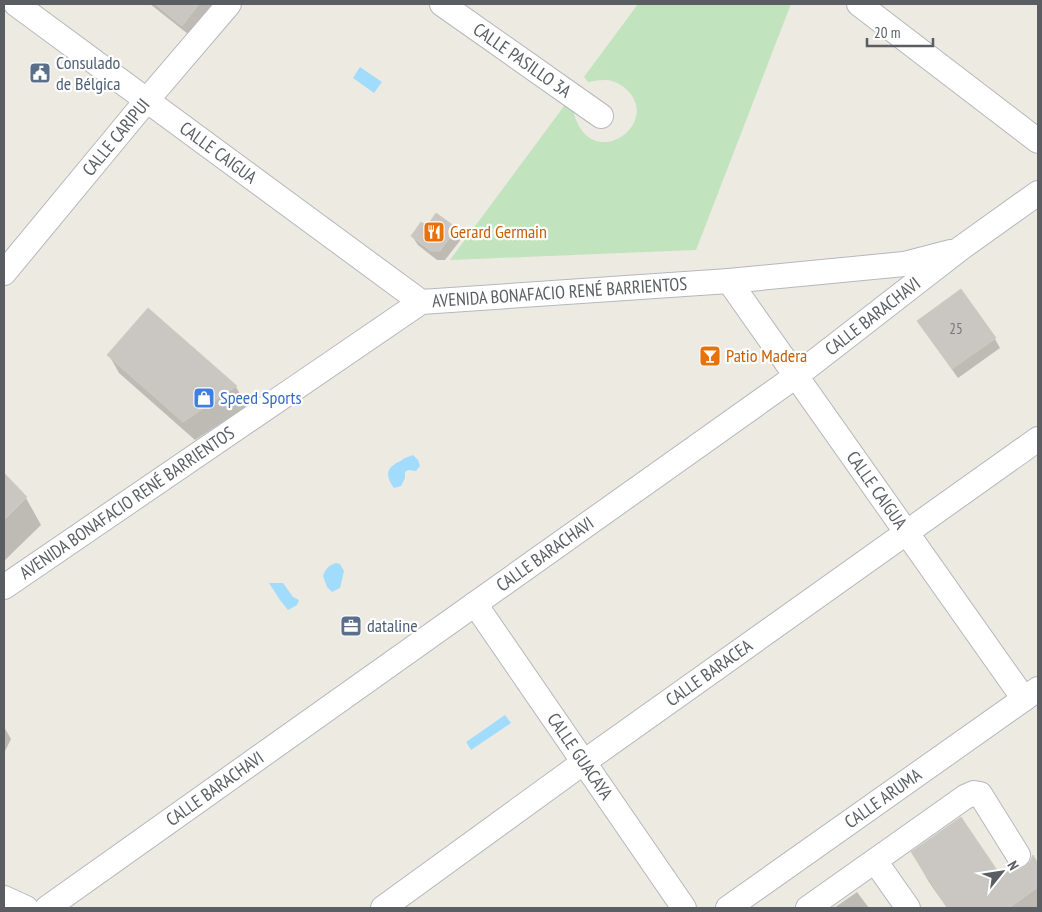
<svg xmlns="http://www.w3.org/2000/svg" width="1042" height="912" font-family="'PT Sans Narrow',sans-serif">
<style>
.green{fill:#c1e4be}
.water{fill:#a1dcfd}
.shadow{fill:#0003}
.building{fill:#cac6c1;stroke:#d1cbc0}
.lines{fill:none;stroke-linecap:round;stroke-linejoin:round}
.minor-casing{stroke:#b4b8bc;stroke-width:26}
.minor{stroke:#fff;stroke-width:24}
.labels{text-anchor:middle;stroke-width:4.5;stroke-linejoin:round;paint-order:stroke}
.number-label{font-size:15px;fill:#76787a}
.street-label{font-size:18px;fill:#5a5e62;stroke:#fff}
.service-label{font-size:18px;fill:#4e5e75;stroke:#fff;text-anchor:start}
.food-label{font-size:18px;fill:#c56008;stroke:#fff;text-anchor:start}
.shop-label{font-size:18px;fill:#366cbe;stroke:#fff;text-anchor:start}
</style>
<rect width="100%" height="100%" fill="#edeae2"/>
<!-- green -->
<path class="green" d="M638 4H791L696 250 450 260 567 102 572 105C585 179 664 125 627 90 614 78 605 79 588 82L584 77Z"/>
<!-- water -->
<path class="water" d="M360 67 382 82 374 93 353 78Z
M413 455 418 460 420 466 416 471 408 470 405 472V478L401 486 394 488C388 480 384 471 395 464 397 462 400 462 402 460 406 457 408 457 413 455Z
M336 563 340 564 344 571 340 588 332 592 327 587 323 576C326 568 328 566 336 563Z
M269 583H283L293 597 299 600 297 605 288 610 280 600Z
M505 715 511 723 471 750 466 742Z"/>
<!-- shadow -->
<path class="shadow" d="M150 4H212L188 34Z
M437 214 456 229 462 238 445 260H437L418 245 412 236 427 227Z
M148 309 236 387 247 406 195 440 119 373 109 355Z
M918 321 995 339 1000 348 958 378 924 330Z
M4 475 26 498 41 525 4 561Z
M4 727 11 739 4 753Z
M912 853 1000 877 1026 867 1031 863 1033 858 1038 867V908H947L929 882Z
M857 892 869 908H834Z"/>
<!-- building -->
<path class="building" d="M155 4H199L182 26Z
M436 213 457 228 440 251H431L411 236 421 222 427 226Z
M961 289 996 338 952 369 917 321Z
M148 308 237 386 183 422 107 355Z
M4 473 27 497 4 520Z
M961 817 1001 876 1013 868 1019 869 1026 866 1030 862 1033 855 1038 864V887L1009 908H948L911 852Z"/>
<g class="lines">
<!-- minor casing -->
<g class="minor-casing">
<g id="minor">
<path id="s1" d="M16 4 421 302"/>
<path id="s2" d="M442 4 601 116"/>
<path d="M859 4 1038 141"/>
<path id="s3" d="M4 273 147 100 229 4"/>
<path id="s4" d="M729 281 1024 699"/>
<path id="s5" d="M4 587 421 302 729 281 904 264 950 252"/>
<path id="s6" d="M475 604 684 908"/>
<path d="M875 861 908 908"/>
<path d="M4 898 26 908"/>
<path id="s7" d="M47 908 796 376 961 248 1038 193"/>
<path id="s8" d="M383 908 584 762 1038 439"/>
<path id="s9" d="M728 908 1038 689"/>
<path d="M808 908 965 797 974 793 980 794 1018 855"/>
</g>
</g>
<!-- minor -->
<use href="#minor" class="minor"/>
</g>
<!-- icons -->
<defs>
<g id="civic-square" transform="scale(1.125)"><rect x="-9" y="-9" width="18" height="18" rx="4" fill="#5c6f8a" stroke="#fff"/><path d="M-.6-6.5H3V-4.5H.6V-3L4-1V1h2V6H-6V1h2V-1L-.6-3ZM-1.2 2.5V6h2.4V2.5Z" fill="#fff"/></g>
<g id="restaurant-square" transform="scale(1.125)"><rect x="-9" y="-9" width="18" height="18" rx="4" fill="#e8710a" stroke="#fff"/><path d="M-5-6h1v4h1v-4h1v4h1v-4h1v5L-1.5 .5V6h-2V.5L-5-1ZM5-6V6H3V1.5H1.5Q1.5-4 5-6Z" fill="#fff"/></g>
<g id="bar-square" transform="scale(1.125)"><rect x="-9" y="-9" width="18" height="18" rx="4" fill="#e8710a" stroke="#fff"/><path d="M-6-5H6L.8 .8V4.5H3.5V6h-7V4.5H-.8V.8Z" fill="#fff"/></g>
<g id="shop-square" transform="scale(1.125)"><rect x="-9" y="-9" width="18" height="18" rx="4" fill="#3f7fe0" stroke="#fff"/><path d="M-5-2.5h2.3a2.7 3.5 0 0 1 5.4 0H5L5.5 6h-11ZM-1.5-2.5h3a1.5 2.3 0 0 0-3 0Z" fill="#fff"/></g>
<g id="office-square" transform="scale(1.125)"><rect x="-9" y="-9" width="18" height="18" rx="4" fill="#5c6f8a" stroke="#fff"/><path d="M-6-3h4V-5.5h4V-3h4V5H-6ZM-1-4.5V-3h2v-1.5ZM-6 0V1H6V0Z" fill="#fff"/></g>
</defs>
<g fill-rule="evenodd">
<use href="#civic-square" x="40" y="73"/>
<use href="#restaurant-square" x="434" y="232"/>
<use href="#bar-square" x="710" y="356"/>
<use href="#shop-square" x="204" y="398"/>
<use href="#office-square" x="351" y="626"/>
</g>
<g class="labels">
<!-- number labels -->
<g class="number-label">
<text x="956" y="334">25</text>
</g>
<!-- street labels -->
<g class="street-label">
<text dy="6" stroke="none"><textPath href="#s2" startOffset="98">CALLE PASILLO 3A</textPath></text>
<text dy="6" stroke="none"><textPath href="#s3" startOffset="176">CALLE CARIPUI</textPath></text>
<text dy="6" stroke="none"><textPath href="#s1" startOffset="251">CALLE CAIGUA</textPath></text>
<text dy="6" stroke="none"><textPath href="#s5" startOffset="644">AVENIDA BONAFACIO RENÉ BARRIENTOS</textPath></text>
<text dy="6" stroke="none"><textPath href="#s7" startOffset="1016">CALLE BARACHAVI</textPath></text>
<text dy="6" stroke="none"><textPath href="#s4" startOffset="256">CALLE CAIGUA</textPath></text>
<text dy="6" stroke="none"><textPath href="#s5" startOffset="149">AVENIDA BONAFACIO RENÉ BARRIENTOS</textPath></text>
<text dy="6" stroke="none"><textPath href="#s7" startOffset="611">CALLE BARACHAVI</textPath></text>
<text dy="6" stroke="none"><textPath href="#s8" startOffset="402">CALLE BARACEA</textPath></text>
<text dy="6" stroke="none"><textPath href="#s6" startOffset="185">CALLE GUACAYA</textPath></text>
<text dy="6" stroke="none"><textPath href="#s7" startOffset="206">CALLE BARACHAVI</textPath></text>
<text dy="6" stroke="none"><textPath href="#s9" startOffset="190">CALLE ARUMA</textPath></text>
</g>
<!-- service labels -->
<g class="service-label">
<text x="56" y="69">Consulado<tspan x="56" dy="21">de Bélgica</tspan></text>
<text x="367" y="632">dataline</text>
</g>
<!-- food labels -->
<g class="food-label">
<text x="450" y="238">Gerard Germain</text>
<text x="726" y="362">Patio Madera</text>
</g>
<!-- shop labels -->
<g class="shop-label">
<text x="220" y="404">Speed Sports</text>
</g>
</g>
<!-- border -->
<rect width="1042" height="912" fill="none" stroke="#5a5e62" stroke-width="10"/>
<!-- north arrow -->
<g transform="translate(1002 872) rotate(60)" stroke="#ffffff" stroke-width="4" paint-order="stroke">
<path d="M0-4L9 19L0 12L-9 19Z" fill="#5a5e62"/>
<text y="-8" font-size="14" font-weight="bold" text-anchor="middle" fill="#5a5e62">N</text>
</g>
<!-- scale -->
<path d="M867 38v8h66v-8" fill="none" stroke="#5a5e62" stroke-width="2.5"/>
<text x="874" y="38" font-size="15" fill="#5a5e62" stroke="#ffffff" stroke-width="4" paint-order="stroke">20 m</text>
</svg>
